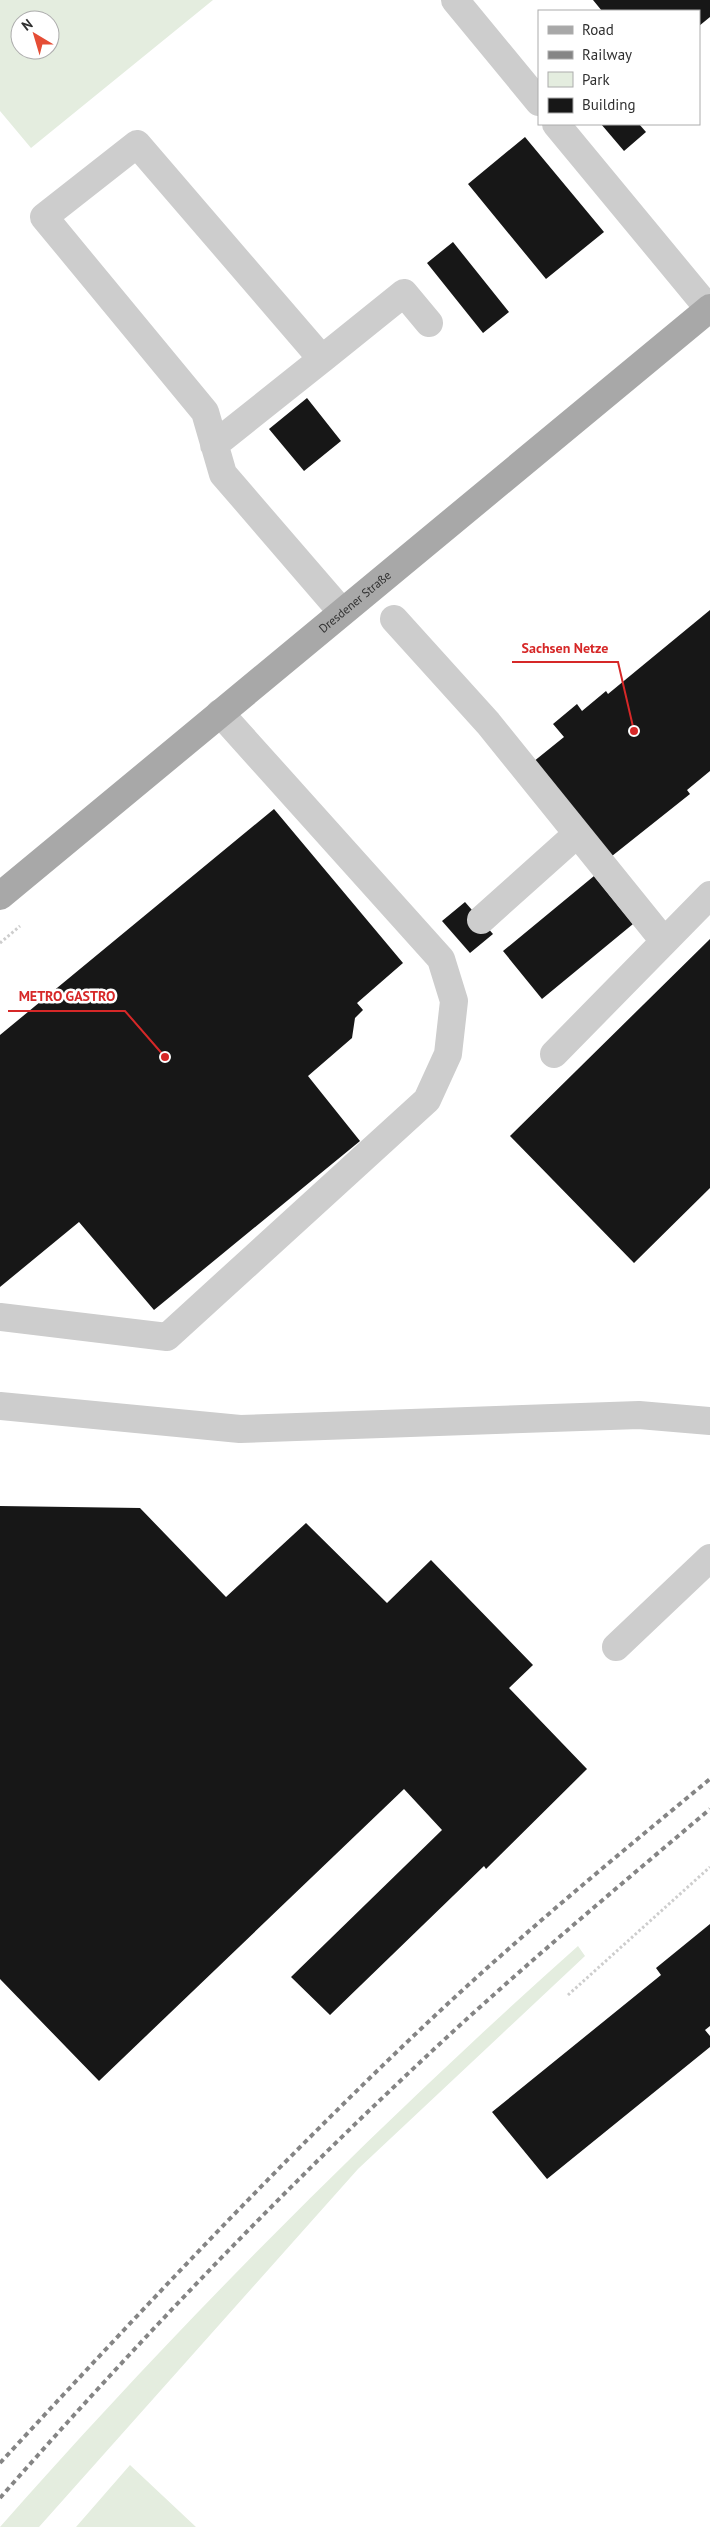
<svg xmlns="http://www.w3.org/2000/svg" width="710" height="2527" font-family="'PT Sans',sans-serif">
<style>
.green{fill:#e4eddf;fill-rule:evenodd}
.building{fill:#171717}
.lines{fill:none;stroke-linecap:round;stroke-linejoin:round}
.path{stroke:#cdcdcd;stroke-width:3;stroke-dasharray:2.5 2.5;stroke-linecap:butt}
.minor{stroke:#cdcdcd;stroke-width:28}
.major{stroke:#a8a8a8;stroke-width:28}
.rail{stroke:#858585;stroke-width:4;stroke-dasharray:5 4;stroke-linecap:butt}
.labels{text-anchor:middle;stroke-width:5;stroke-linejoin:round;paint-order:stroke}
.street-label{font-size:12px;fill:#303030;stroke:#fff}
.leader{fill:none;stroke:#d62828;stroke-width:2}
.callout-dot{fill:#d62828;stroke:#fff;stroke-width:2}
.callout-label{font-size:14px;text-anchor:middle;font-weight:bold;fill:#d62828;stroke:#fff;stroke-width:5;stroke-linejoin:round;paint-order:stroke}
</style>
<rect width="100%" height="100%" fill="#fff"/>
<!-- green -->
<path class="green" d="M0 0H213L31 148 0 111ZM20 20H50V50H20Z
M578 1946 585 1956 358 2169 39 2527H0C181 2322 374 2128 578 1946Z
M130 2465 196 2527H76Z"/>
<!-- building -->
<path class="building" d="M593 0H710V17L699 26V11H602Z
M601 124H639L646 132 624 151Z
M525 137 604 232 546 279 468 184Z
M453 242 509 312 483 333 427 263Z
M307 398 341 441 304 471 269 429Z
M710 610V771L687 790 690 794 612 856 533 762 564 737 553 724 577 704 582 711 606 691 608 694Z
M274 809 403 963 357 1003 363 1010 355 1018 352 1038 308 1076 360 1141 154 1310 79 1222 0 1287V1035Z
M594 876 633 924 542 999 503 951Z
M465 902 493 934 470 953 442 921Z
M710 939V1188L634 1263 510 1136Z
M0 1506 140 1508 226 1597 306 1523 387 1603 431 1560 533 1665 509 1688 587 1769 486 1869 484 1866 330 2015 291 1977 442 1830 404 1789 99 2081 0 1979Z
M710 1924V2026L705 2030 710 2036V2047L547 2179 492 2112 661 1975 656 1968Z"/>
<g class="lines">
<!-- path -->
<path class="path" d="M0 943 20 926
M568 1995 710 1867"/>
<!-- minor -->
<path class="minor" d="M455 0 539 102
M556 124 709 309
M322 359 404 293 429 323
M214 445 322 359 137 144 44 217 205 412 223 474 342 612
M394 619 488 723 664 941
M481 920 577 834
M554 1054 710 895
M0 1317 167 1337 427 1100 448 1054 454 1001 441 959 220 713
M0 1406 240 1429 639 1415 710 1421
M616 1647 710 1558"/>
<!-- major -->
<path class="major" id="s1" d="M0 896 710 308"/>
<!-- rail -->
<path class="rail" d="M0 2463C138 2314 277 2165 425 2025 516 1939 613 1859 710 1779
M0 2498C144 2334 297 2175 458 2027 540 1952 625 1881 710 1809"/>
</g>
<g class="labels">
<!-- street labels -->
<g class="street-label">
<text dy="4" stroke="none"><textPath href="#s1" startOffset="461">Dresdener Straße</textPath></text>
</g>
</g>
<!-- callouts -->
<path class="leader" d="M634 731L618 662H512M165 1057L125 1011H8"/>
<g class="callout-dot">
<circle cx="634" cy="731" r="5"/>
<circle cx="165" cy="1057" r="5"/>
</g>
<g class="callout-label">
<text x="565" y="653">Sachsen Netze</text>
<text x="67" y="1001">METRO GASTRO</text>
</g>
<!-- legend -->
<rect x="538" y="10" width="162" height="115" fill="#ffffff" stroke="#acacac"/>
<rect x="548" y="26" width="25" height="8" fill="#a8a8a8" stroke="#acacac"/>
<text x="582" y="35" font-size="15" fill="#303030">Road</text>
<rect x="548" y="51" width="25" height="8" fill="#858585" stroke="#acacac"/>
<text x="582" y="60" font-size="15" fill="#303030">Railway</text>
<rect x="548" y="72" width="25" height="15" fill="#e4eddf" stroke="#acacac"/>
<text x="582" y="85" font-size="15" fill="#303030">Park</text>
<rect x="548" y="98" width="25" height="15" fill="#171717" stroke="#acacac"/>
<text x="582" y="110" font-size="15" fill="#303030">Building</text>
<!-- north arrow -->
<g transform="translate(35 35) rotate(322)"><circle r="24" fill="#ffffff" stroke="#acacac"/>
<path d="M0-4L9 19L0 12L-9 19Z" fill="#e54d35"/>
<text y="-8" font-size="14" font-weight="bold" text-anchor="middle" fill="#303030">N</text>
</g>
</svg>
